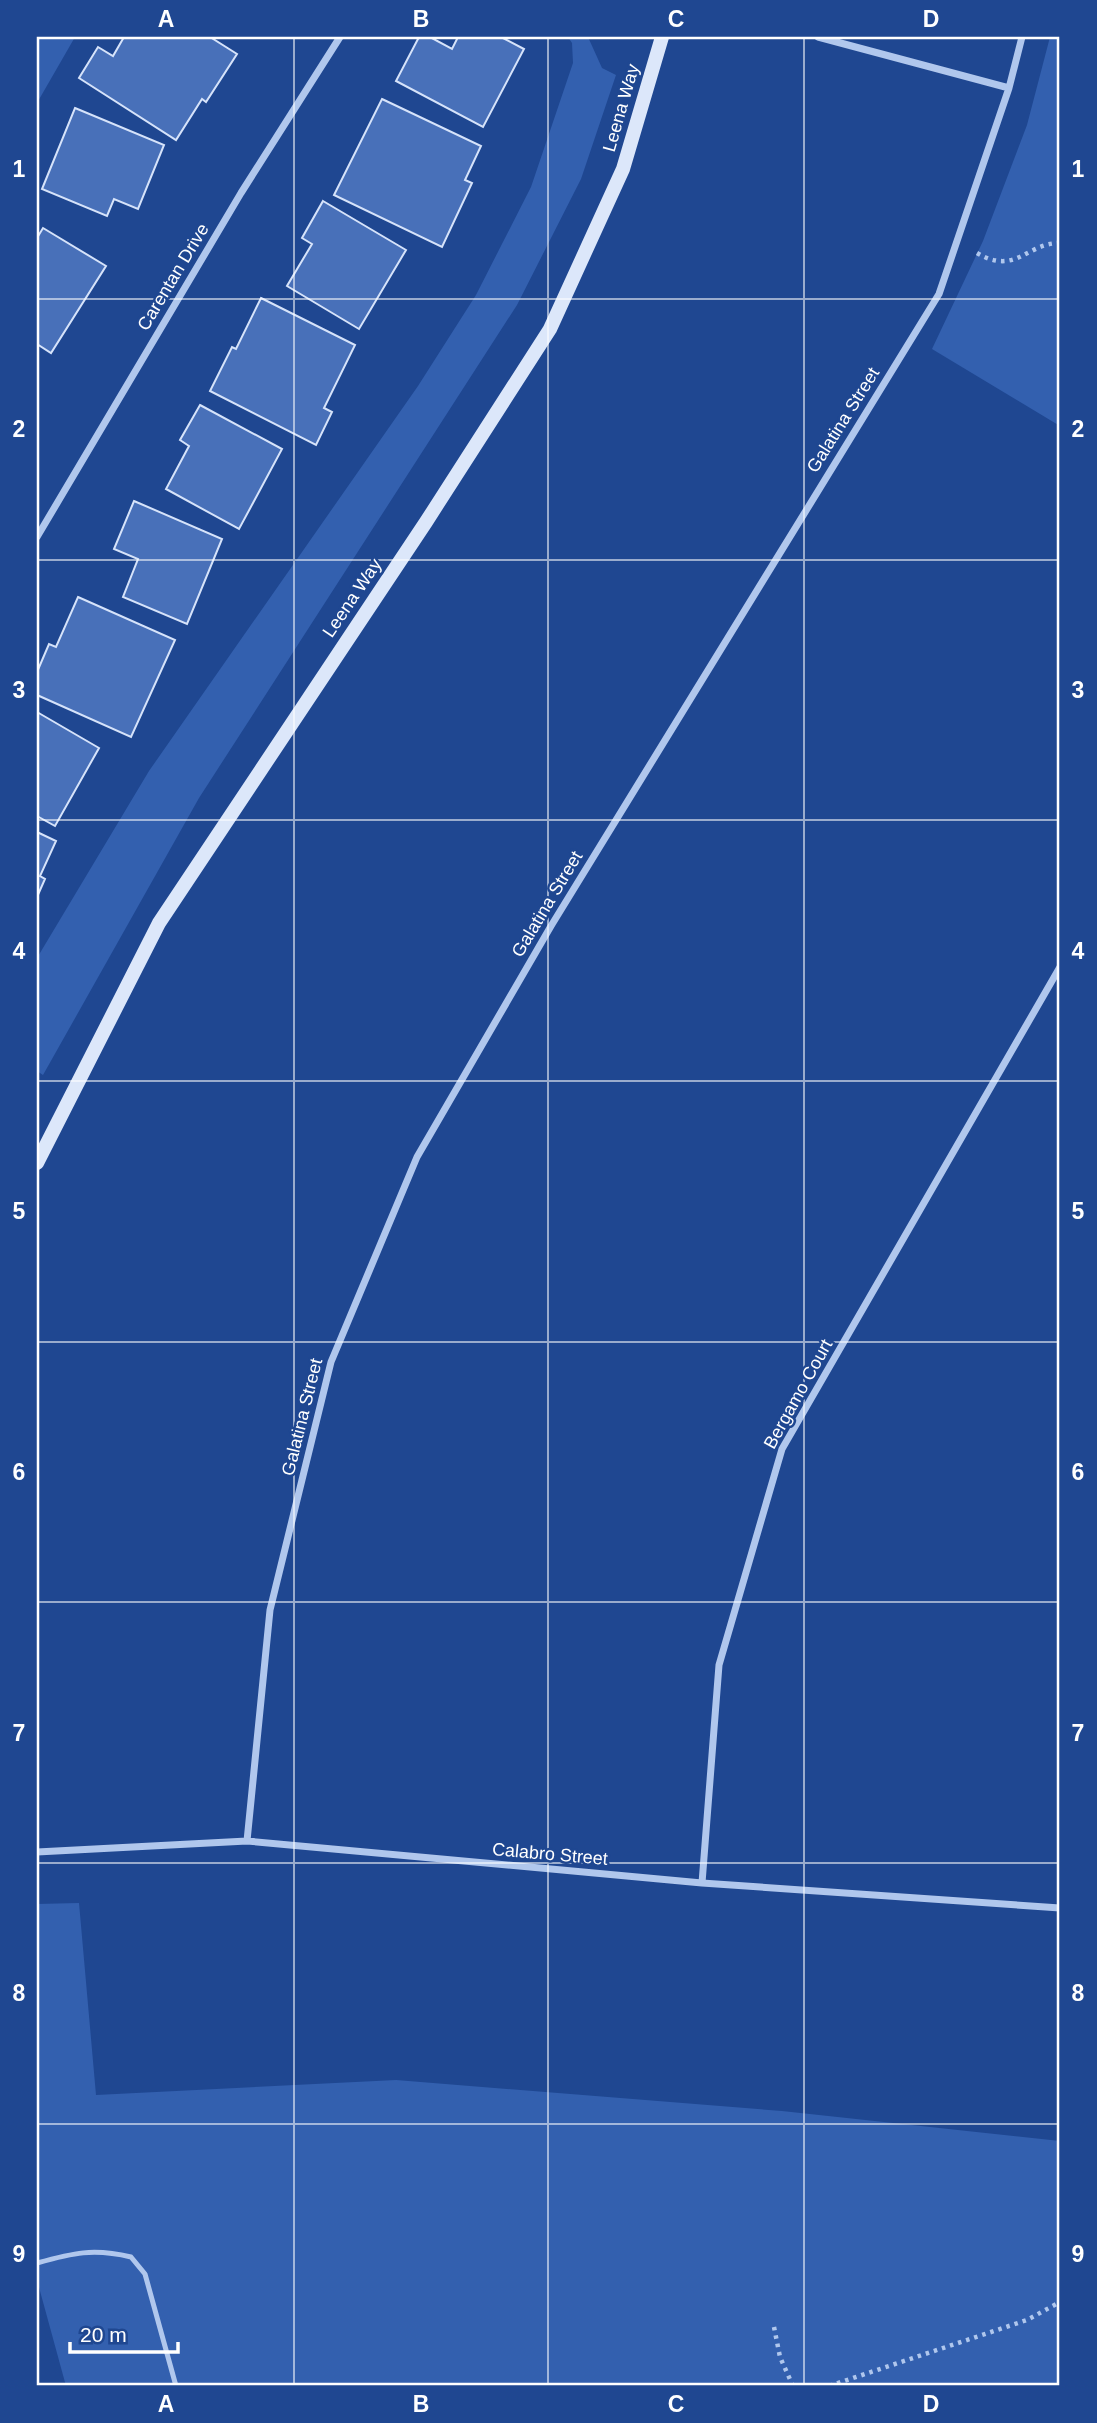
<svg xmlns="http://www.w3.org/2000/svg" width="1097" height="2423" font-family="Arial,sans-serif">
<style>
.green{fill:#3360af}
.building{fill:#4870b9;stroke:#d6e3fa;stroke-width:2}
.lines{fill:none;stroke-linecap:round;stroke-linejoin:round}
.path{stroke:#b0c7ed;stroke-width:4.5;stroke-dasharray:3.5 5;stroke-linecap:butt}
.lane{stroke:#b0c7ed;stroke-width:5}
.street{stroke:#b0c7ed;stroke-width:7}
.secondary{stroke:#dce7fa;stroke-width:14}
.grid{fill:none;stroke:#fff;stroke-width:2;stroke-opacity:0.55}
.labels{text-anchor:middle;stroke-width:5;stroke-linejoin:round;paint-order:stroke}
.street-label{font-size:18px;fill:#fff;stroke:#1f4791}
.neatline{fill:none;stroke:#fff;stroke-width:2.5}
.grid-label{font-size:23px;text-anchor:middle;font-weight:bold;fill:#fff}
</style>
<rect width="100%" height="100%" fill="#1f4791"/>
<!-- green -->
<path class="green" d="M37 37H75L37 103Z
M568 37H588L602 68 616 75 581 179 517 305 199 798 43 1075 37 1071V958L149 771 418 386 476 295 531 187 573 63 572 43Z
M1050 37H1060V426L932 349 983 241 1027 125Z
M79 1903 96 2095 396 2080 782 2111 1060 2141V2386H66L37 2280V1904Z"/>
<!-- building -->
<path class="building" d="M124 37H210L237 54 206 102 202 99 176 140 79 78 98 47 113 56Z
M419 37H430L452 49 458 37H501L524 49 483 127 396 81Z
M382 99 481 146 465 180 472 183 442 247 334 195Z
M75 108 164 145 138 209 114 199 107 216 42 189Z
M323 201 406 250 359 329 287 286 312 244 302 238Z
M43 228 106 266 51 353 37 344V238Z
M261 298 355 345 324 408 332 412 316 445 210 391 232 347 236 349Z
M200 405 282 449 239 529 166 489 189 446 180 440Z
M134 501 222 539 187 624 123 597 138 559 114 549Z
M78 597 175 640 131 737 37 695V672L49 644 56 647Z
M37 712 99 748 55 826 37 816Z
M37 832 56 841 40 876 45 879 37 897Z"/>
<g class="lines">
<!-- path -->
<path class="path" d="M977 253C1016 276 1026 243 1060 243
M774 2327 780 2357 793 2386
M829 2386 1027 2320 1060 2302"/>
<!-- lane -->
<path class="lane" d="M37 2263C73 2253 93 2248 131 2257L145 2274 176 2386"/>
<!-- street -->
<path class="street" d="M818 37 1009 88
M37 537 241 193 340 37
M247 1841 270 1610 331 1362 417 1157 551 926 939 294 1009 88 1022 37
M37 1852 247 1841 702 1883 1060 1908
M702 1883 719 1665 782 1449 1060 967"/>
<!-- secondary -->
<path class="secondary" d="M37 1163 159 923 426 522 550 329 623 169 662 37"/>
</g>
<!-- grid -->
<path class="grid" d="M294 37V2386M548 37V2386M804 37V2386M37 299H1060M37 560H1060M37 820H1060M37 1081H1060M37 1342H1060M37 1602H1060M37 1863H1060M37 2124H1060"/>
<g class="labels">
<!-- street labels -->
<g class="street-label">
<text transform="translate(621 108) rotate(-74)" y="6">Leena Way</text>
<text transform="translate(173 277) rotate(-59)" y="6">Carentan Drive</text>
<text transform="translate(843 420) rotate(-58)" y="6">Galatina Street</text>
<text transform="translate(352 598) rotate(-56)" y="6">Leena Way</text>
<text transform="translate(547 904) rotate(-59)" y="6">Galatina Street</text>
<text transform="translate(798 1394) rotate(-61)" y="6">Bergamo Court</text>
<text transform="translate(302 1417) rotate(-76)" y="6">Galatina Street</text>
<text transform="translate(550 1854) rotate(5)" y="6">Calabro Street</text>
</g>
</g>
<!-- border -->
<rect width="1097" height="2423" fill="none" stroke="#1f4791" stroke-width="77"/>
<!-- scale -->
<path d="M70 2342v10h108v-10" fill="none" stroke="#ffffff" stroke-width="3.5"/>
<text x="80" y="2342" font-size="21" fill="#ffffff" stroke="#1f4791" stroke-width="5" paint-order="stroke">20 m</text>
<rect x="38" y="38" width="1020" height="2346" class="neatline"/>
<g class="grid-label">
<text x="166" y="27">A</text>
<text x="421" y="27">B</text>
<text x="676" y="27">C</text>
<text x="931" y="27">D</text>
<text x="19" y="177">1</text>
<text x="1078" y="177">1</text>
<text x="19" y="437">2</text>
<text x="1078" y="437">2</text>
<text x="19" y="698">3</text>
<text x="1078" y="698">3</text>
<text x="19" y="959">4</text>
<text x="1078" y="959">4</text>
<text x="19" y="1219">5</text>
<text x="1078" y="1219">5</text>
<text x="19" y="1480">6</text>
<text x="1078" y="1480">6</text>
<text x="19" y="1741">7</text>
<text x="1078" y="1741">7</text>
<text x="19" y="2001">8</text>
<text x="1078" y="2001">8</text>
<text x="19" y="2262">9</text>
<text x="1078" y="2262">9</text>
<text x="166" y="2412">A</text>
<text x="421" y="2412">B</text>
<text x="676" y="2412">C</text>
<text x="931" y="2412">D</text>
</g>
</svg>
